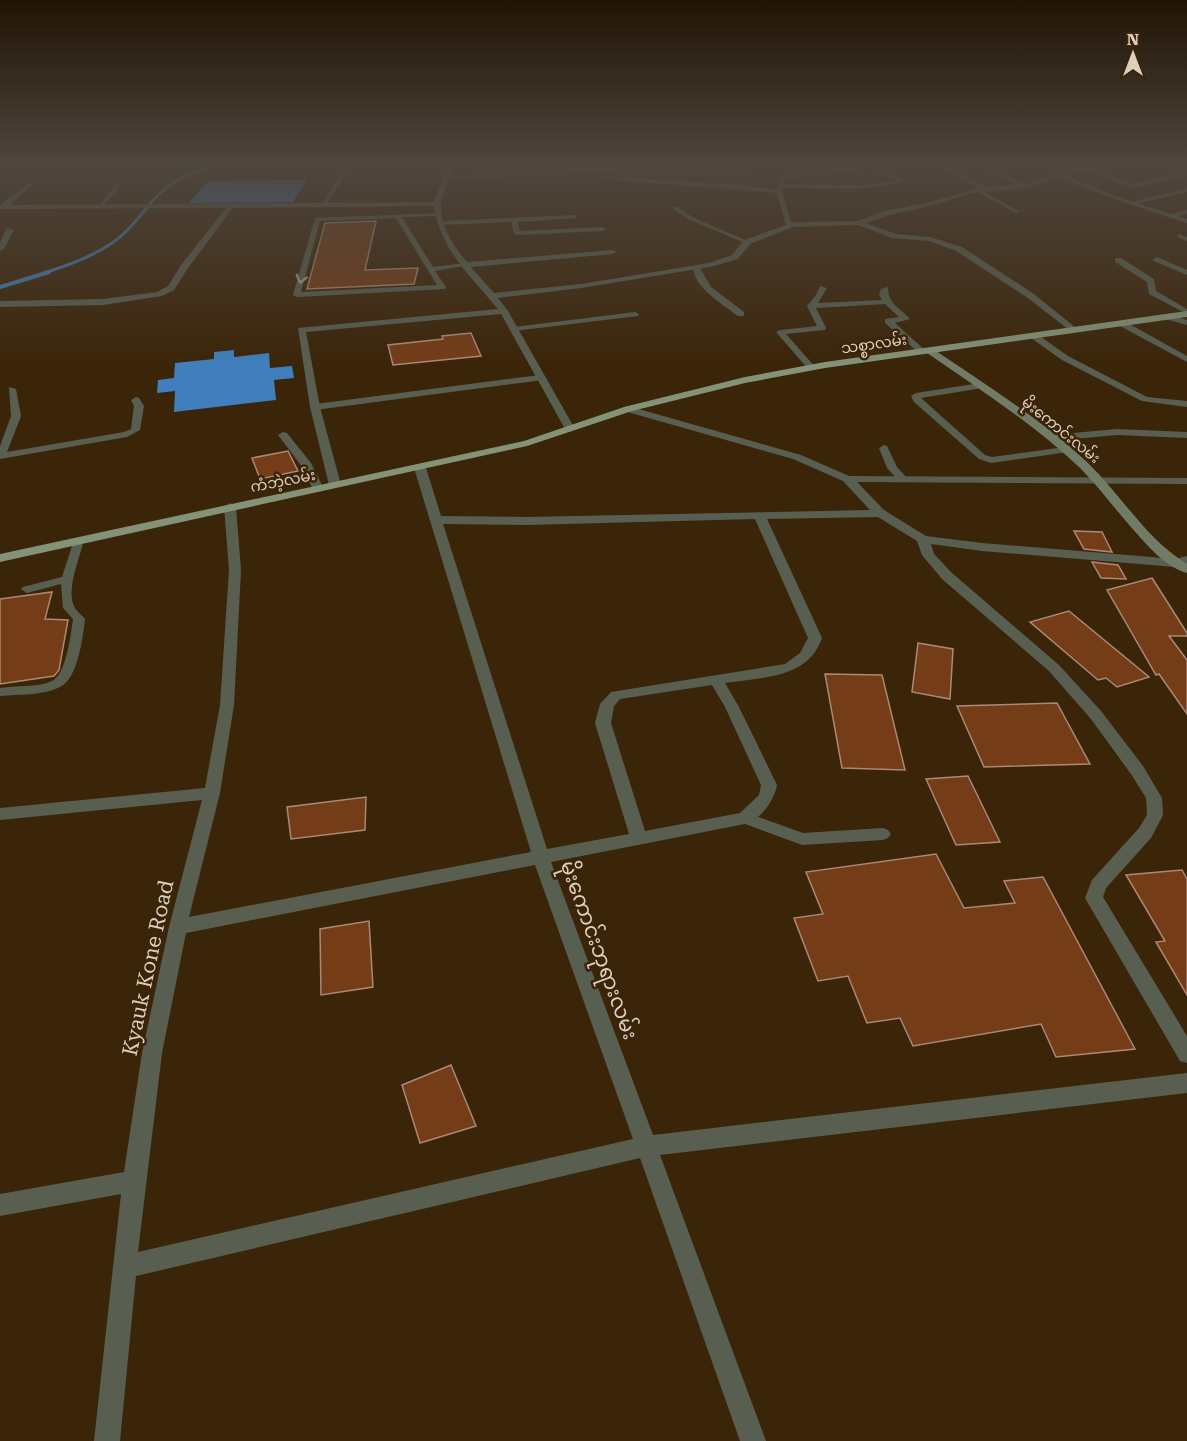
<svg xmlns="http://www.w3.org/2000/svg" width="1187" height="1441" viewBox="0 0 1187 1441" font-family="'Roboto Serif','Noto Sans Myanmar',serif">
<style>
.water{fill:#407ebd}
.lines{fill:none;stroke-linecap:round;stroke-linejoin:round}
.stream-far1{stroke:#407ebd;stroke-width:3}
.stream{stroke:#407ebd;stroke-width:4}
.building{fill:#743c17;stroke:#ac8875;stroke-width:1.5}
.service{fill:#585f51;fill-rule:evenodd}
.minor{fill:#585f51;fill-rule:evenodd}
.secondary{fill:#717c66;fill-rule:evenodd}
.primary{fill:#849377;fill-rule:evenodd}
.oneway{stroke:#a8a394}
.labels{text-anchor:middle;dominant-baseline:central;stroke-width:5;stroke-linejoin:round;paint-order:stroke}
.far-street-label{font-size:15px;fill:#ded0c0;stroke:#3b2509}
.near-street-label{font-size:21px;fill:#ded0c0;stroke:#3b2509}
</style>
<rect width="100%" height="100%" fill="#3b2509"/>
<g class="water">
<polygon points="307,180 293,202 189,203 208,181"/>
<polygon points="234,350 234,357 269,353 270,368 292,366 294,378 274,380 276,400 174,412 175,391 157,393 158,380 174,378 175,363 214,359 214,352"/>
</g>
<g class="lines">
<path class="stream-far1" d="M44,273C69,265 94,256 115,241C133,228 144,209 159,194C177,177 202,169 225,163"/>
<polyline class="stream" points="0,287 49,272"/>
</g>
<g class="building">
<polygon points="376,221 365,270 418,268 414,284 307,289 325,223"/>
<polygon points="471,333 481,356 393,365 388,345 443,339 442,336"/>
<polygon points="288,451 298,471 260,479 252,458"/>
<polygon points="1074,531 1102,532 1112,552 1084,549"/>
<polygon points="1092,562 1118,565 1126,579 1101,578"/>
<polygon points="1152,578 1187,633 1187,636 1169,636 1187,660 1187,714 1159,674 1156,675 1107,590"/>
<polygon points="52,592 45,619 68,620 59,670 54,676 0,684 0,599"/>
<polygon points="1069,611 1149,677 1117,687 1106,678 1098,680 1030,622"/>
<polygon points="918,643 953,649 950,699 912,692"/>
<polygon points="825,674 882,675 905,770 842,768"/>
<polygon points="1057,703 1090,764 984,767 957,706"/>
<polygon points="968,776 1000,842 956,845 926,779"/>
<polygon points="366,797 365,830 291,839 287,807"/>
<polygon points="936,854 964,908 1015,903 1004,881 1043,877 1135,1049 1056,1057 1041,1024 913,1046 900,1018 867,1023 848,976 818,981 794,918 823,914 806,872"/>
<polygon points="1182,870 1187,879 1187,995 1156,942 1165,941 1126,875"/>
<polygon points="369,921 373,987 321,995 320,929"/>
<polygon points="451,1065 476,1126 420,1143 402,1085"/>
</g>
<g class="lines">
<g class="service">
<polygon points="346,163 352,163 325,207 321,207"/>
<polygon points="977,163 984,163 1028,186 1023,187"/>
<polygon points="875,164 905,182 862,189 780,188 777,186 780,184 862,185 896,181 873,167"/>
<polygon points="1087,167 1132,184 1187,172 1187,176 1132,188 1085,170"/>
<polygon points="583,168 744,172 747,174 744,176 583,172 447,180 444,178"/>
<polygon points="602,176 743,185 782,191 779,193 600,179"/>
<polygon points="117,182 122,183 102,208 98,208"/>
<polygon points="978,188 1019,211 1020,212 1015,213 976,191"/>
<polygon points="1187,188 1187,192 1131,205 1128,203"/>
<polygon points="673,207 677,207 694,218 750,242 745,243 690,220 673,209"/>
<polygon points="1187,210 1187,214 1169,218 1166,216"/>
<path d="M440,213L438,216L402,217L433,267L465,263L469,265L435,271L446,287L445,289L297,297L293,295L315,218ZM396,218L437,285L301,292L320,221Z"/>
<polygon points="575,215 577,218 517,222 520,231 603,227 606,229 603,231 517,235 514,233 511,222 440,225 437,223 440,221"/>
<polygon points="1179,234 1187,237 1187,241 1177,237"/>
<polygon points="1157,257 1187,270 1187,275 1154,261 1153,259"/>
<polygon points="1115,258 1121,258 1154,279 1156,291 1187,309 1187,314 1149,294 1147,282 1115,262"/>
<path d="M693,266H699L711,287L744,312V316H738C723,304 693,288 693,266Z"/>
<path d="M820,286L827,288L818,303L882,300L879,295L881,289L888,287C888,304 899,307 910,319L895,323L927,352L920,354L885,323V319L899,317L885,304L816,308L826,328L825,330L786,334L816,368L809,370L776,332L780,330L817,326L807,306L816,295Z"/>
<polygon points="635,312 639,314 638,316 514,331 510,329 514,327"/>
<polygon points="1169,315 1187,320 1187,325 1166,319 1166,315"/>
<polygon points="1118,321 1124,321 1187,356 1187,362 1118,325"/>
<polygon points="1031,334 1037,334 1068,356 1147,397 1187,401 1187,407 1142,401 1062,360 1031,338"/>
<polygon points="540,375 544,378 543,380 315,410 310,407 315,404"/>
<polygon points="980,383 984,386 983,388 921,398 985,455 992,457 1065,447 1068,448 1068,452 991,463 979,459 914,402 911,396 916,393"/>
<polygon points="9,387 16,389 21,416 7,452 124,432 131,429 134,406 131,400 136,397 139,398 144,406 140,430 127,437 0,459 0,446 11,416"/>
<polygon points="884,445 887,446 897,467 907,478 906,480 898,480 887,468 879,448"/>
<path d="M79,537L84,540C80,557 65,591 75,608C77,612 82,615 85,619C83,636 78,679 60,687C42,696 19,694 0,696V688C16,685 37,688 52,681C66,675 71,634 73,619L63,608L61,584L27,593L21,589L23,587L62,577L74,540Z"/>
<polygon points="745,812 803,833 883,828 888,830 891,834 888,838 883,840 802,845 740,822 738,818 740,814"/>
</g>
<g class="minor">
<path d="M449,163H455C451,175 443,190 441,203C438,224 455,248 467,262L613,250L617,252L613,254L471,267L494,293L581,284L709,263L732,255L744,240L786,225L776,191L781,176L875,164L877,167L786,179L782,191L791,222L858,221L884,211L930,202L980,188L930,163H938L989,187L1024,184L1073,168L1122,163L1065,175L1121,198L1187,219V223L1117,200L1058,177L1025,188L972,193L934,205L889,215L866,223L896,234L930,237L962,247L1034,294L1076,328L1077,330L1073,333L1028,298L956,251L929,241L892,238L858,225L793,227L750,244L738,259L710,267L581,288L498,298L508,311L575,429L570,432L565,429L501,314L306,332L320,407L341,485L335,488L329,485L310,407L298,328L498,309C471,277 440,249 434,206L233,208L188,268L174,290L162,296L103,305L0,307V301L103,299L157,292L168,286L181,265L226,208L0,209V205L30,182L35,183L10,205L434,202Z"/>
<polygon points="1179,163 1187,163 1187,166 1180,164"/>
<polygon points="7,228 14,230 4,249 0,251 0,242"/>
<path d="M628,406L801,455L849,476L1187,478V484L857,482L884,510L926,536L982,543L1175,559L1187,556V564L1175,567L982,551L931,544L934,554L952,573L1059,665L1101,711L1143,766L1162,798L1163,815L1151,838L1106,888L1103,897L1187,1036V1063L1180,1061L1085,898L1092,880L1139,828L1147,815L1146,798L1131,774L1091,719L1049,671L942,579L922,555L917,541L878,517L767,519L822,638C808,679 762,677 725,683L739,707L777,785C774,801 761,819 745,824L551,862L653,1135L1187,1073V1093L660,1155L766,1441H740L640,1158L136,1276L120,1441H94L121,1194L0,1216V1194L124,1172L142,1053L169,927L202,800L0,820V808L205,788L220,705L229,570L224,507L230,503L236,507L241,570L234,705L220,793L189,917L531,852L414,468L416,466L420,465L426,468L441,516L526,517L870,510L843,481L793,459L624,411V407ZM755,519L808,638L800,653L785,664L611,692L600,704L595,723L629,834L547,849L443,524L526,525ZM712,685L725,707L761,785L759,795L740,813L645,831L611,723L614,706L620,699ZM535,865L633,1139L138,1252L162,1053L186,933Z"/>
<polygon points="1117,429 1187,432 1187,438 1117,435 1051,441 1046,438 1051,435"/>
<polygon points="283,432 287,433 311,463 324,489 322,491 318,492 314,491 300,464 278,435"/>
</g>
<path class="secondary" d="M927,349H933C986,385 1041,419 1088,463C1122,496 1146,539 1187,564V573C1165,567 1146,544 1131,527C1114,508 1099,487 1080,468C1034,424 979,389 927,353Z"/>
<polygon class="primary" points="1187,311 1187,317 825,368 745,383 632,411 527,446 0,562 0,554 524,441 624,407 745,377 825,362"/>
</g>
<defs><path id="oneway-chevron" d="M-2-3.5L2.5 0L-2 3.5" fill="none" stroke-width="1.6" stroke-linecap="round" stroke-linejoin="round" transform="scale(1.5)"/></defs>
<use class="oneway" href="#oneway-chevron" transform="translate(301 279) rotate(105)"/>
<linearGradient id="sky" x2="0" y2="1"><stop stop-color="#201405"/><stop offset="0.45" stop-color="#4f463e"/><stop offset="1" stop-color="#4f463e" stop-opacity="0"/></linearGradient>
<rect width="1187" height="365" fill="url(#sky)"/>
<g class="labels">
<g class="far-street-label">
<text transform="translate(874 344) rotate(-8)">သစ္စာလမ်း</text>
<text transform="translate(1061 430) rotate(39)">မိုးကောင်းလမ်း</text>
<text transform="translate(283 481) rotate(-11)">ကံဘဲ့လမ်း</text>
</g>
<g class="near-street-label">
<text transform="translate(599 950) rotate(70)">မိုးကောင်းဘုရားလမ်း</text>
<text transform="translate(148 968) rotate(-78)">Kyauk Kone Road</text>
</g>
</g>
<g transform="translate(1133 54)" stroke="#3b2509" stroke-width="4.5" paint-order="stroke">
<path d="M0-4.5L10 22L0 15L-10 22Z" fill="#ded0c0"/>
<text y="-9" font-size="16" font-weight="bold" text-anchor="middle" fill="#ded0c0">N</text>
</g>
</svg>
